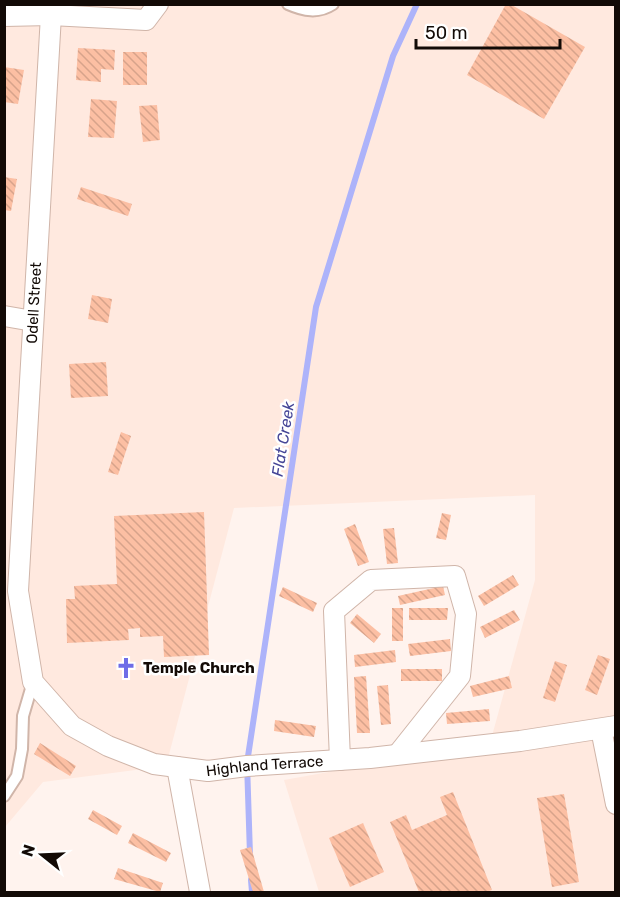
<svg xmlns="http://www.w3.org/2000/svg" width="620" height="897" viewBox="0 0 620 897" font-family="Rubik,sans-serif">
<style>
.built{fill:#ffe9df}
.lines{fill:none;stroke-linecap:round;stroke-linejoin:round}
.stream{stroke:#adb3fa;stroke-width:6}
.building{fill:url(#building-back-hatch)}
.lane-casing{stroke:#d0b5a9;stroke-width:14}
.street-casing{stroke:#d0b5a9;stroke-width:22}
.lane{stroke:#fff;stroke-width:10}
.street{stroke:#fff;stroke-width:20}
.labels{text-anchor:middle;dominant-baseline:central;stroke-width:5;stroke-linejoin:round;paint-order:stroke}
.street-label{font-size:15px;fill:#120a06;stroke:#fff}
.poi-label{font-size:15px;font-weight:bold;fill:#120a06;stroke:#fff;text-anchor:start}
.water-label{font-size:16px;font-style:italic;fill:#464697;stroke:#fff}
</style>
<defs>
<pattern id="building-back-hatch" width="6" height="6" patternUnits="userSpaceOnUse" patternTransform="scale(1.5)"><rect width="6" height="6" fill="#fcbfa3"/><path d="M-1 5l2 2M0 0l6 6M5-1l2 2" fill="none" stroke="#d7a38b"/></pattern>
</defs>
<rect width="100%" height="100%" fill="#fff3ee"/>
<polygon class="built" points="5,5 615,5 615,892 319,892 284,780 490,743 535,580 535,495 234,508 166,766 43,782 5,827"/>
<g class="lines">
<g class="stream">
<polyline points="250,855 247,763 316,307 393,56 417,4"/>
<polyline points="251,880 252,892"/>
</g>
</g>
<g class="building">
<polygon points="506,4 510,4 585,47 544,119 467,75"/>
<polygon points="78,48 115,50 114,70 101,69 101,82 76,80"/>
<rect x="123" y="52" width="24" height="33"/>
<polygon points="4,67 24,70 18,104 4,102"/>
<polygon points="91,99 117,101 114,138 88,137"/>
<polygon points="157,105 160,140 143,142 139,106"/>
<polygon points="4,177 17,179 11,211 4,210"/>
<polygon points="81,187 132,204 128,216 77,199"/>
<polygon points="92,295 112,299 108,323 88,319"/>
<polygon points="106,362 108,396 71,398 69,364"/>
<polygon points="121,432 131,436 118,475 108,472"/>
<polygon points="204,512 209,655 164,657 163,636 140,637 140,628 128,629 129,640 67,643 66,599 75,599 74,586 117,584 114,516"/>
<polygon points="442,513 451,515 446,540 436,538"/>
<polygon points="355,524 369,562 358,566 344,529"/>
<polygon points="394,528 398,563 387,564 383,529"/>
<polygon points="513,575 519,585 484,606 478,596"/>
<polygon points="443,586 445,595 400,605 398,596"/>
<polygon points="283,587 317,603 313,612 279,596"/>
<rect x="392" y="608" width="11" height="33"/>
<polygon points="409,608 448,608 447,620 409,620"/>
<polygon points="514,610 520,620 485,638 480,627"/>
<polygon points="357,614 381,634 374,643 350,623"/>
<polygon points="450,639 451,651 410,656 408,644"/>
<polygon points="395,650 396,662 355,667 354,655"/>
<polygon points="598,655 610,659 597,695 585,690"/>
<polygon points="555,661 567,665 555,702 543,698"/>
<rect x="401" y="669" width="41" height="12"/>
<polygon points="366,676 370,733 357,733 354,677"/>
<polygon points="509,676 512,688 473,697 470,686"/>
<polygon points="388,685 391,724 381,725 377,686"/>
<polygon points="489,709 490,721 447,724 446,713"/>
<polygon points="275,720 316,726 314,737 274,731"/>
<polygon points="40,743 76,766 70,776 34,754"/>
<polygon points="453,792 492,890 486,892 419,892 390,822 406,815 412,830 447,815 440,797"/>
<polygon points="564,794 579,882 552,887 537,798"/>
<polygon points="93,810 122,826 117,835 88,819"/>
<polygon points="363,823 384,872 350,887 329,838"/>
<polygon points="133,833 171,853 166,862 128,843"/>
<polygon points="251,847 264,892 253,892 240,850"/>
<polygon points="118,868 163,883 160,892 114,879"/>
</g>
<g class="lines">
<defs>
<g id="lane">
<path d="M288,4C304,11 318,14 333,4"/>
<polyline points="4,796 17,776 22,749 23,716 33,682"/>
</g>
<g id="street">
<path id="s1" d="M51,15L18,591L33,682L72,726L108,746L154,764L208,771L247,766L370,758L520,741L616,726"/>
<polyline points="4,16 51,15 146,20 158,4"/>
<polyline points="4,316 33,321"/>
<polyline points="601,729 616,804"/>
<polyline points="340,760 334,611 371,580 455,576 466,614 460,676 398,754"/>
<polyline points="177,767 200,892"/>
</g>
</defs>
<use href="#lane" class="lane-casing"/>
<use href="#street" class="street-casing"/>
<use href="#lane" class="lane"/>
<use href="#street" class="street"/>
</g>
<defs>
<symbol id="church-bare" viewBox="-9 -9 18 18"><path d="M-1.2-6h2.4v3.5h3.3v2.4h-3.3V6h-2.4V-.1h-3.3v-2.4h3.3Z" fill="#6e6de7" stroke="#fff" stroke-width="2.5" paint-order="stroke"/></symbol>
</defs>
<g fill-rule="evenodd">
<use href="#church-bare" x="111" y="653" width="30" height="30"/>
</g>
<g class="labels">
<g class="street-label">
<text transform="translate(34 303) rotate(-87)">Odell Street</text>
<text stroke="none"><textPath href="#s1" startOffset="930">Highland Terrace</textPath></text>
</g>
<g class="poi-label">
<text x="143" y="668">Temple Church</text>
</g>
<g class="water-label">
<text transform="translate(283 439) rotate(-81)">Flat Creek</text>
</g>
</g>
<rect width="620" height="897" fill="none" stroke="#120a06" stroke-width="12"/>
<g transform="translate(42 855) rotate(288)" stroke="#ffffff" stroke-width="4.5" paint-order="stroke">
<path d="M0-4.5L10 22L0 15L-10 22Z" fill="#120a06"/>
<text y="-9" font-size="16" font-weight="bold" text-anchor="middle" fill="#120a06">N</text>
</g>
<path d="M416 39v9h144v-9" fill="none" stroke="#120a06" stroke-width="3"/>
<text x="425" y="39" font-size="18" fill="#120a06" stroke="#ffffff" stroke-width="4.5" paint-order="stroke">50 m</text>
</svg>
